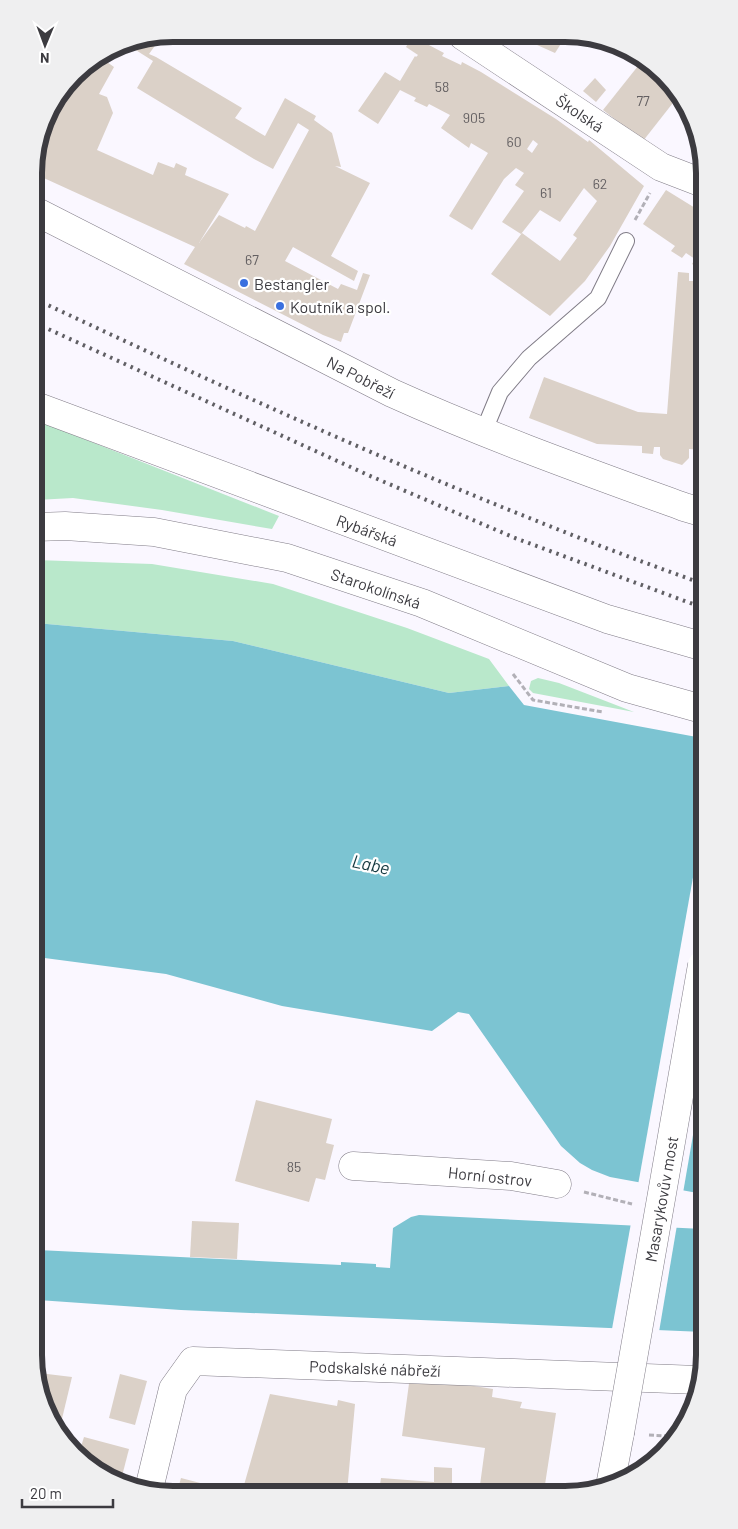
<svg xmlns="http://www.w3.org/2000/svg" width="738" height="1529" viewBox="0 0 738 1529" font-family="Barlow,sans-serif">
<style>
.green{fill:#b9e8cb}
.water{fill:#7cc4d2}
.pier{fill:#faf7ff}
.building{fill:#dbd1c8;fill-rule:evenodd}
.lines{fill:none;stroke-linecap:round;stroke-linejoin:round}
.service-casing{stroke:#807c87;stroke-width:18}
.minor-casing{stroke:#807c87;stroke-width:29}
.tertiary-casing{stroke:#807c87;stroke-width:29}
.path{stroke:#b2b0b7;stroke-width:3;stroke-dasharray:5 2.5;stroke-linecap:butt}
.service{stroke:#fff;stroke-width:16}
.minor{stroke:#fff;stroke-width:28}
.tertiary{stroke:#fff;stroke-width:28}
.rail{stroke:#605f64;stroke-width:4;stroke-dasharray:2.5 5;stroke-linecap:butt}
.tertiary-bridge-casing{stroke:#807c87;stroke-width:29;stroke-linecap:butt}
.tertiary-bridge{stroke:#fff;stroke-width:28}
.poi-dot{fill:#3a70df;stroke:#fff;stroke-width:2}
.labels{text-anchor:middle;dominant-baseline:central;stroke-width:4.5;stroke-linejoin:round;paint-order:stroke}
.number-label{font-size:14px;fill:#646062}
.street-label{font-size:16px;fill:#3c3b40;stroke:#fff}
.poi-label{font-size:16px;fill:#3c3b40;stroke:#fff;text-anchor:start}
.water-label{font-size:18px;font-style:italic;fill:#163940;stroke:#fff}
.rim{fill:none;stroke:#3c3b40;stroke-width:6}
</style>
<rect width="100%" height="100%" fill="#faf7ff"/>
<g class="green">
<polygon points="36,420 279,516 272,529 162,510 73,498 36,500"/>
<polygon points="36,560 152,564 273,584 407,628 489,659 509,686 449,693 233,641 36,623"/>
<polygon points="538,678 559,683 634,712 533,693 529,689 531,681"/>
</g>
<g class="water">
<polygon points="36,623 233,641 449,693 509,686 524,705 702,738 703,1194 610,1177 592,1170 580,1163 561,1146 469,1014 458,1012 432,1031 282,1006 166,974 37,957"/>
<polygon points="419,1215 703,1229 704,1332 181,1310 38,1300 38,1250 341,1265 341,1262 376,1264 376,1267 390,1268 393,1228 411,1217"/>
</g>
<g class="pier">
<polygon points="702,827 703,1077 683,1193 638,1185"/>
<polygon points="631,1223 677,1225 659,1332 612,1329"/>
</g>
<g class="building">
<path d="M413,35H433L427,44L444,53L442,56L461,65L462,62L481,72L556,119L588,142L589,140L644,186L610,246L585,281L550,316L491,274L522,233L560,261L577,238L573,235L597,201L584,188L560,222L540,210L521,234L502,222L524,191L515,185L524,173L516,168L504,179L472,230L449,216L488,153L471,143L469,148L441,128L450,115L429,104L427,107L414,101L416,98L400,90L378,124L358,111L385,72L400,81L415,56L416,57L418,55L406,47ZM533,140L538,144L532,153L527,149Z"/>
<polygon points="162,36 149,54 156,57 242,108 235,118 265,136 285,98 316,116 314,120 332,133 341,167 335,166 370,183 331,256 358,271 354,281 293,247 285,261 338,289 341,284 357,290 363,273 370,275 348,333 344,333 341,342 323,335 184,264 195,247 35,174 35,155 48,111 81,69 100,57 114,67 99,94 107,97 113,113 97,150 153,175 158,162 174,168 176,163 187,168 185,175 229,194 199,243 219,215 245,228 246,226 255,231 309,130 298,123 273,169 254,159 137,88 153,61 131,47 134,44 131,42"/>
<polygon points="517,36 566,36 555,53"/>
<polygon points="642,61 657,69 676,99 643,141 603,110"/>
<polygon points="595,78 606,90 596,102 583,91"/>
<polygon points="666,190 700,211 700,269 692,264 695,259 686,253 682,258 671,251 675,246 643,224"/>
<polygon points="678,272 689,273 689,281 698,281 698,278 700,278 701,450 689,449 689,458 682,465 663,459 660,455 660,447 654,447 653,454 642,453 642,446 597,444 529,418 544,377 638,412 667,414"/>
<polygon points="256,1100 332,1119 326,1143 334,1145 325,1180 316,1178 309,1202 235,1181"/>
<polygon points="192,1221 239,1223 237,1259 190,1257"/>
<polygon points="39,1373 72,1377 60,1427 39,1392"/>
<polygon points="120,1374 147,1381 135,1425 109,1418"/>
<polygon points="410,1376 493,1389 492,1397 522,1402 520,1408 556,1413 544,1491 519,1491 493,1487 507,1491 379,1491 381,1478 434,1482 434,1467 452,1468 452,1483 480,1485 485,1448 402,1436"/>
<polygon points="270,1394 337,1406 338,1400 355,1404 347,1492 242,1492"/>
<polygon points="84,1437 129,1449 121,1480 81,1460 78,1456"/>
<polygon points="181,1478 227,1490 227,1492 177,1492"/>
</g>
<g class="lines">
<defs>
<polyline id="service" points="483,433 500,392 529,358 598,298 626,241"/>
<g id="minor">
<polyline points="463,36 661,167 700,182"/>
<path d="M35,211L392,393C487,436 585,471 684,507L701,512"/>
<polyline points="36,406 607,619 701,646"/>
<polyline points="36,527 65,526 154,532 287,558 422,603 627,688 702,709"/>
<polyline points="353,1166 511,1176 557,1184"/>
<polyline points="148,1493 173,1389 193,1361 698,1380"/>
</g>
<polyline id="tertiary" points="610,1486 620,1433"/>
</defs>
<use href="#service" class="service-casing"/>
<use href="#minor" class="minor-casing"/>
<use href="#tertiary" class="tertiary-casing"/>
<g class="path">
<polyline points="635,220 650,193"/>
<polyline points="513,674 533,700 603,712"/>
<polyline points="584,1192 632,1204"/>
<polyline points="649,1435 668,1436 666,1449"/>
</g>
<use href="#service" class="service"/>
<use href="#minor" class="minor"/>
<use href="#tertiary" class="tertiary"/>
<g class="rail">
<path d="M35,299C254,402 473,502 701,583"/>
<polyline points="35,323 368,475 515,538 701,607"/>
</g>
<defs>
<polyline id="tertiary-bridge" points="620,1433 702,965"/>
</defs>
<use href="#tertiary-bridge" class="tertiary-bridge-casing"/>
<use href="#tertiary-bridge" class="tertiary-bridge"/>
</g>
<g class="poi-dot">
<circle cx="244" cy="283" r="5"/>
<circle cx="280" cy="306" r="5"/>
</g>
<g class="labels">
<g class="number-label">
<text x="442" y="86">58</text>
<text x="643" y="100">77</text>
<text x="474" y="117">905</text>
<text x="514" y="141">60</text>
<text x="600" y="183">62</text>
<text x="546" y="192">61</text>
<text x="252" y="259">67</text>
<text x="294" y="1166">85</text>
</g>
<g class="street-label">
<text transform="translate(580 113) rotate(34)">Školská</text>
<text transform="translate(361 377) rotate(27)">Na Pobřeží</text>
<text transform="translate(367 530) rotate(20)">Rybářská</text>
<text transform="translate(376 588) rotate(19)">Starokolínská</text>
<text transform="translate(490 1176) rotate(6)">Horní ostrov</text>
<text transform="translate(661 1199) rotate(-80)">Masarykovův most</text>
<text transform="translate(375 1368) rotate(2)">Podskalské nábřeží</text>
</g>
<g class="poi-label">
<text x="254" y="283">Bestangler</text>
<text x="290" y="306">Koutník a spol.</text>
</g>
<g class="water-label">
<text transform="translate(371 864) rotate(12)">Labe</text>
</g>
</g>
<path d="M0 0H738V1529H0ZM173 42H565A131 131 0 0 1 696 173V1355A131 131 0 0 1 565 1486H173A131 131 0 0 1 42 1355V173A131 131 0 0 1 173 42Z" fill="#efeff0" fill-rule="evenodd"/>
<path class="rim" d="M173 42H565A131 131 0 0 1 696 173V1355A131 131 0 0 1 565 1486H173A131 131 0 0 1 42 1355V173A131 131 0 0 1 173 42Z"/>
<g transform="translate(45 45) rotate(181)" stroke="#ffffff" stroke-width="4" paint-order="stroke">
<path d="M0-4L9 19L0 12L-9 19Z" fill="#3c3b40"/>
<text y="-8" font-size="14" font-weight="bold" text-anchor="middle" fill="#3c3b40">N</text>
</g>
<path d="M22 1499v8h91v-8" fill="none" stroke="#3c3b40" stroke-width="2.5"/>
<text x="30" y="1499" font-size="15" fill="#3c3b40" stroke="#ffffff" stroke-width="4" paint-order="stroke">20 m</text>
</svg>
